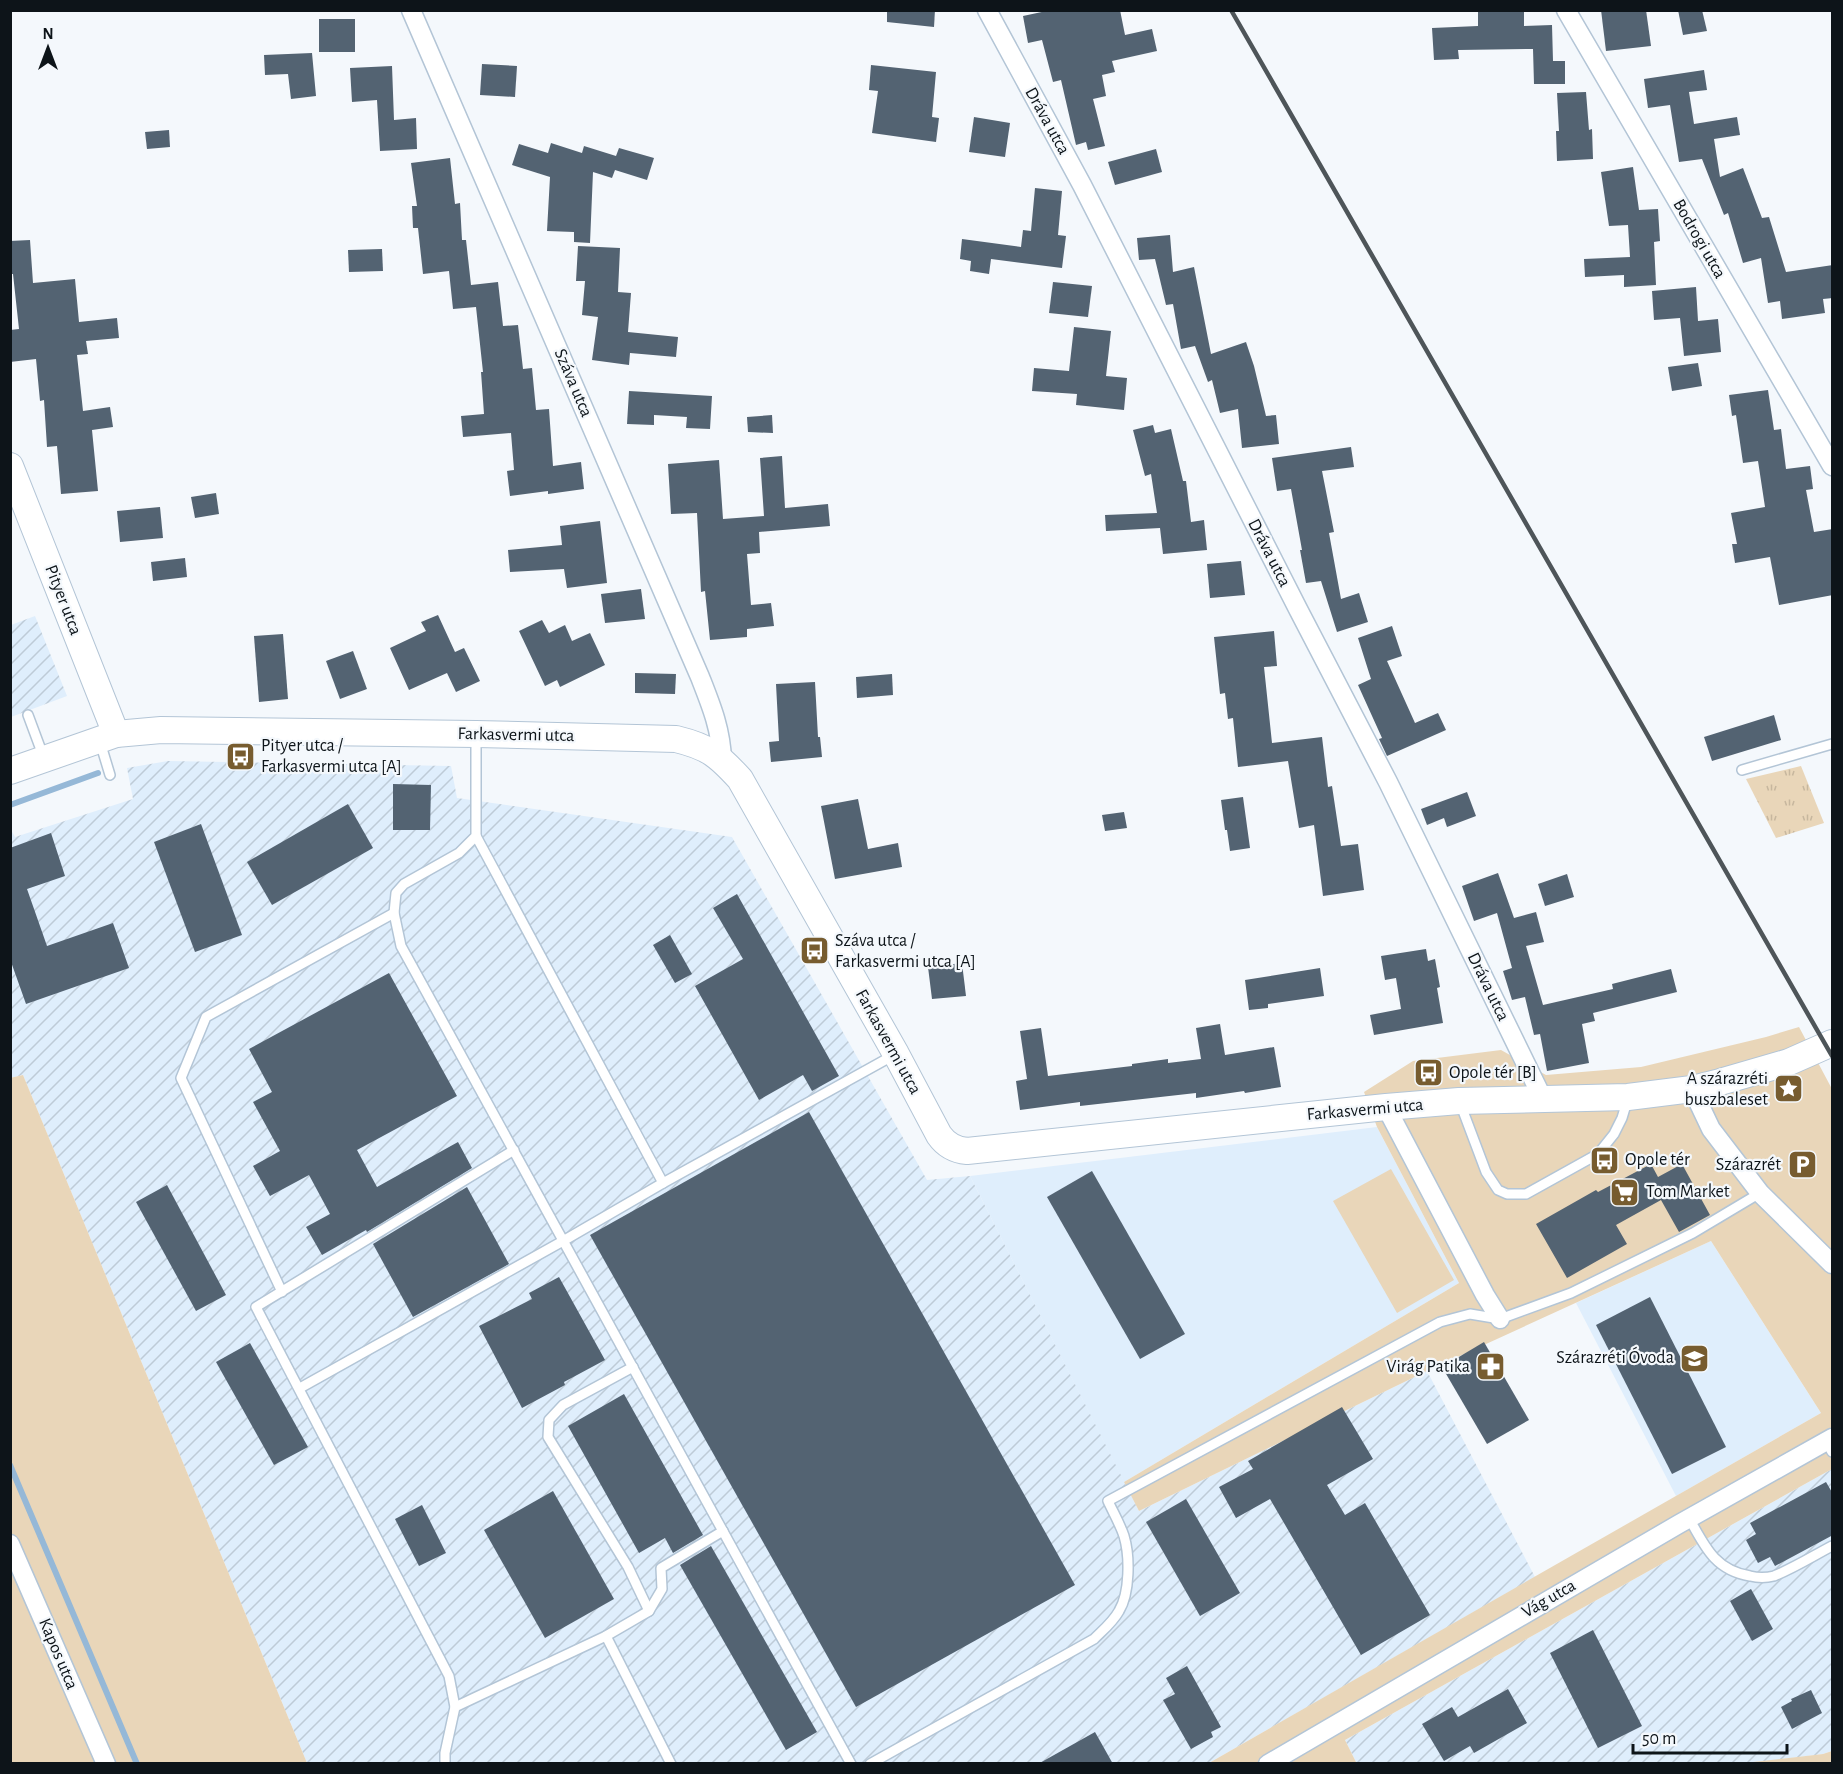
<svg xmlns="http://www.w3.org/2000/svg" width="1843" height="1774" viewBox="0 0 1843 1774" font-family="'Alegreya Sans',sans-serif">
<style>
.built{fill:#dfeefc}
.industrial{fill:url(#industrial-furrows)}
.green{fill:#e9d6b9}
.park{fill:url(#park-tufts)}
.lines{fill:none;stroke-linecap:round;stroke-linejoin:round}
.stream{stroke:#95b8d7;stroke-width:6}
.building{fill:#536372}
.lane-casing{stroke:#b3c5d6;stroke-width:12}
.street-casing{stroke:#b3c5d6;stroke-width:21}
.secondary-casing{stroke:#b3c5d6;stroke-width:28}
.lane{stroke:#fff;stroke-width:9}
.street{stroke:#fff;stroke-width:18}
.secondary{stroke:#fff;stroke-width:26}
.rail{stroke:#4e5559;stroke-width:4.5}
.labels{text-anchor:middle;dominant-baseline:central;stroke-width:4.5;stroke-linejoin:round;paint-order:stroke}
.street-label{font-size:18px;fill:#0d1419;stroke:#f4f8fc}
.poi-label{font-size:18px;fill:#0d1419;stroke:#f4f8fc;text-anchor:start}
</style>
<defs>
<pattern id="industrial-furrows" width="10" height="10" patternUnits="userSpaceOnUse" patternTransform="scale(1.5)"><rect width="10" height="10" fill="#dfeefc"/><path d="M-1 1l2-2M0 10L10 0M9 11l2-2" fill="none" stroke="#becbd7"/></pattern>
<pattern id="park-tufts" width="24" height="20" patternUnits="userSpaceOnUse" patternTransform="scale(1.5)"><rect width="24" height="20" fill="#e9d6b9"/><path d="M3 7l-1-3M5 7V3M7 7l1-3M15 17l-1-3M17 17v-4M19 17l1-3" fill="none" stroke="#c7b79e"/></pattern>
</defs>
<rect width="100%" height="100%" fill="#f4f8fc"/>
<g class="built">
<polygon points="1377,1127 1459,1283 1124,1482 970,1176"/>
<polygon points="1711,1241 1821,1413 1676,1496 1576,1303"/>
</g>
<g class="industrial">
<polygon points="35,616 67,696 11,717 11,625"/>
<polygon points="168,761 451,766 457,798 732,837 927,1180 970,1176 1139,1511 1427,1371 1535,1577 1209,1763 307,1763 23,1075 11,1078 10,828 15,837 133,799 127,768"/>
<polygon points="1832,1469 1832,1751 1823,1754 1744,1764 1357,1764 1345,1740"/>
</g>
<g class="green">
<polygon points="1799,1027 1832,1089 1832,1469 1345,1740 1357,1764 1209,1763 1821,1413 1711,1241 1427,1371 1139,1511 1124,1482 1459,1283 1377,1127 1364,1092 1413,1061 1501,1050 1546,1075 1641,1067 1766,1037"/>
<polygon points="23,1075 307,1763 11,1764 10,1078"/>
<polygon points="1391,1169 1454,1280 1397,1313 1333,1201"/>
<polygon points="1832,1751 1832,1763 1744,1763 1823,1754"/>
</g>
<polygon class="park" points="1801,766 1824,823 1776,838 1746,779"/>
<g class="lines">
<g class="stream">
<polyline points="10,805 98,773"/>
<polyline points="10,1465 137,1764"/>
</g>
</g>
<g class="building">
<polygon points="887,10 935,10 934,27 887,22"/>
<polygon points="1051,10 1120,10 1125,35 1152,29 1157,51 1112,61 1115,72 1102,75 1106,96 1093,99 1105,146 1088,150 1086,142 1076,145 1061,80 1053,82 1042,40 1028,43 1023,16"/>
<polygon points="1478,10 1524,10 1524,26 1552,25 1553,61 1565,61 1565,84 1534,84 1533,49 1458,50 1459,59 1434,60 1432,28 1478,26"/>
<polygon points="1601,10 1646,10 1651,46 1606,51"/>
<polygon points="1678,10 1702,10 1707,31 1683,35"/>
<rect x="319" y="19" width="36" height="33"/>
<polygon points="312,53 316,96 291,99 288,74 265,75 264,55"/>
<polygon points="482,64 517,66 515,97 480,95"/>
<polygon points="871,65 936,72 932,117 939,118 936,142 872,133 878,91 869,90"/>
<polygon points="392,66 394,120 416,118 417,149 380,151 377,100 352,102 350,68"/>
<polygon points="1704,70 1707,90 1689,92 1694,124 1737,117 1740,135 1714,139 1720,177 1743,168 1762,218 1769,217 1786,272 1833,265 1833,298 1823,299 1825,313 1782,319 1780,301 1768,303 1761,258 1743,263 1728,213 1724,215 1702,159 1679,162 1670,105 1648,108 1644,79"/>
<polygon points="1586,92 1589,130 1592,129 1593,159 1557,161 1556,131 1559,131 1557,93"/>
<polygon points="974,117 1010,123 1005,157 969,152"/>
<polygon points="169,130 170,147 147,149 145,132"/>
<polygon points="551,143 582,153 584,146 616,156 619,148 654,158 647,180 615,170 612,178 593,172 590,243 574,242 574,232 547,231 550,177 512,165 519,144 548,153"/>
<polygon points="1156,149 1162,172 1115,185 1108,162"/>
<polygon points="450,158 455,204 460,203 462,240 466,240 471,285 498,282 503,326 518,325 523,369 532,368 536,410 549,409 553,466 581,462 584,489 548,494 548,491 510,496 507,471 514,470 511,433 463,437 461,416 484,414 481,372 483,372 476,307 453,309 449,271 423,274 418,228 413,228 412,206 417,206 411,163"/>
<polygon points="1633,167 1639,210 1658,209 1660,241 1654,242 1656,285 1624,287 1624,275 1585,277 1584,259 1630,257 1628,225 1609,226 1601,172"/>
<polygon points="1035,188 1062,191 1058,235 1066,236 1062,268 991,259 989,274 970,271 971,261 960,259 962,239 1021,247 1023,230 1031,231"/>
<polygon points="1170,235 1173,272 1194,267 1211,354 1246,342 1254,366 1266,416 1276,415 1279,444 1242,448 1238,409 1220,413 1212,380 1208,382 1195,346 1181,349 1173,304 1166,305 1155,259 1139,260 1137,238"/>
<polygon points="30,240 33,283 75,279 79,322 117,318 119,338 86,341 88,354 77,355 83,411 110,407 113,427 92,430 98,491 61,494 57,446 47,447 44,400 40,401 36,359 10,362 10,330 19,329 13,274 10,274 10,241"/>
<polygon points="578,246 620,248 618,292 631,293 628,332 678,337 676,357 630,353 629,365 592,360 598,317 582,315 585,281 576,281"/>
<polygon points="382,249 383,271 349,272 348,250"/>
<polygon points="1053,282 1092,286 1088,317 1049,313"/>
<polygon points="1696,287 1698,321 1718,319 1721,352 1684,356 1680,318 1654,320 1652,291"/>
<polygon points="1074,327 1111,331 1106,376 1127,378 1124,410 1076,405 1077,394 1032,391 1034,368 1069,371"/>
<polygon points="1698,363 1702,386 1672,391 1668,367"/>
<polygon points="1768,390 1774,430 1781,429 1786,469 1810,466 1813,489 1806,490 1814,532 1833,529 1833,595 1779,605 1770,557 1735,563 1732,544 1737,544 1731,513 1765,507 1758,461 1743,463 1736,415 1732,416 1729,395"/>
<polygon points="629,391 712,396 710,429 686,428 687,417 654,415 654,425 627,424"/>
<polygon points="772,415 773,433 748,432 747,417"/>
<polygon points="1153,425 1155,433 1171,429 1183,481 1186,481 1191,522 1204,520 1207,550 1163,554 1160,528 1106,531 1105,515 1157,513 1151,474 1145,476 1133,430"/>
<polygon points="1351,447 1354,467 1322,471 1334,532 1329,533 1341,599 1359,593 1368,622 1337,632 1321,581 1306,583 1300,550 1302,550 1291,489 1277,491 1272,458"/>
<polygon points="782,456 785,508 828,504 830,526 759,532 760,553 747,554 751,605 771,603 774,626 747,629 747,637 710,640 705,591 701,592 697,513 671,514 668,464 719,460 723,519 764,516 760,458"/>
<polygon points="216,493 219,514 195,518 191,497"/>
<polygon points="160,507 163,538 120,542 117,511"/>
<polygon points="600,521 607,583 567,588 564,569 510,572 508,550 562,545 560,526"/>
<polygon points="185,558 187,577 153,581 151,562"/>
<polygon points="1241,561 1245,595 1210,598 1207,564"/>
<polygon points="641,589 645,619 605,623 601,594"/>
<polygon points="438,615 455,652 464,648 480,681 456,692 447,673 409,690 390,648 426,631 421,622"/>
<polygon points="542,620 549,633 565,625 572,641 590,633 605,665 560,687 557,680 545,686 519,631"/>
<polygon points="1392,626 1402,656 1387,661 1415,723 1438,713 1446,730 1387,756 1379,739 1382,738 1358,685 1371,679 1358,638"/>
<polygon points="1274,631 1277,666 1264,667 1272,743 1322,737 1328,787 1332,786 1341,846 1358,844 1364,890 1323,896 1314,825 1299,828 1288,761 1238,767 1233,718 1228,719 1225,693 1220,694 1214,637"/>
<polygon points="283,634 288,699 259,702 254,636"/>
<polygon points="353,651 367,689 340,699 326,661"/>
<polygon points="635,673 676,674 675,694 635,693"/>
<polygon points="892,674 893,695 857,698 856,677"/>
<polygon points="815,682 818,737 820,737 822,757 771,762 769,742 779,741 776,684"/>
<polygon points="1774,715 1781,740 1712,761 1704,737"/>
<polygon points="393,784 431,785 430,830 393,830"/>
<polygon points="1467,792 1476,816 1447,827 1444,818 1427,825 1421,809"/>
<polygon points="1243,797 1250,848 1230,851 1227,830 1225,830 1221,800"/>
<polygon points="858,799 868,849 898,843 902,867 835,879 821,806"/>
<polygon points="348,804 373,848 272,905 247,862"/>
<polygon points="1124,812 1127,828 1105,831 1102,815"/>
<polygon points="201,824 242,935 195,952 154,842"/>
<polygon points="51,833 65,876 27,889 47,946 113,923 129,968 26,1004 10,959 10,848"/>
<polygon points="1498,873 1514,918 1536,912 1544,942 1526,946 1543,1005 1613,989 1612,984 1671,969 1677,992 1593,1013 1595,1021 1582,1024 1589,1063 1547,1071 1540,1034 1534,1035 1525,997 1512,1000 1503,971 1512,968 1497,913 1474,921 1462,886"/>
<polygon points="1567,874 1574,897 1545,906 1538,884"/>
<polygon points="737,894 839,1076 812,1091 803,1075 759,1100 695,986 743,959 713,908"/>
<polygon points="670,935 692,974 675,983 653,945"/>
<polygon points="1426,949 1428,961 1435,959 1440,987 1437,988 1443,1023 1374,1035 1370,1015 1401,1009 1396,978 1385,980 1381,956"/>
<polygon points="962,963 966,996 932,999 928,967"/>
<polygon points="1320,968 1324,996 1268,1004 1268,1008 1249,1010 1245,980"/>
<polygon points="389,973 457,1096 357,1150 377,1187 458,1142 472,1168 367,1232 366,1230 322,1255 306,1227 330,1214 309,1175 270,1196 253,1166 280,1151 253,1102 272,1092 249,1049"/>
<polygon points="1220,1024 1225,1055 1274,1047 1281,1087 1245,1093 1244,1091 1196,1098 1196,1093 1080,1106 1080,1102 1020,1110 1016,1081 1027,1079 1020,1031 1041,1028 1048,1076 1132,1066 1132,1064 1168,1059 1168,1063 1201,1059 1196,1028"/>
<polygon points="809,1112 1075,1585 856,1707 590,1235"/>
<polygon points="1651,1164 1658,1177 1682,1164 1710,1215 1679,1232 1661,1200 1616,1225 1627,1244 1567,1278 1536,1224 1596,1190 1598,1192"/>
<polygon points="1092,1171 1185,1334 1140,1359 1047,1197"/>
<polygon points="167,1185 226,1295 196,1311 136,1202"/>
<polygon points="467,1187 509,1264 413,1317 373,1244"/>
<polygon points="559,1277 605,1360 564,1382 565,1385 522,1408 479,1326 532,1299 529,1293"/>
<polygon points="1650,1297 1726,1447 1672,1474 1596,1325"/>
<polygon points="1484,1342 1529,1420 1487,1444 1442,1367"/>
<polygon points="250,1343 308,1447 274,1465 216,1362"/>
<polygon points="624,1394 703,1535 673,1553 665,1538 639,1553 568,1426"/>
<polygon points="1342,1407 1373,1459 1327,1485 1345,1515 1365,1503 1430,1615 1361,1655 1270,1499 1236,1518 1219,1487 1253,1469 1248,1461"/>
<polygon points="1826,1482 1833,1494 1833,1535 1775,1566 1770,1557 1758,1563 1746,1540 1756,1534 1750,1523"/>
<polygon points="553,1491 614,1599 545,1638 484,1530"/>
<polygon points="1186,1499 1240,1593 1200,1616 1146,1522"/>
<polygon points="422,1505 446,1553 419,1566 395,1519"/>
<polygon points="711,1546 817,1732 786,1750 680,1565"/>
<polygon points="1751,1589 1773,1629 1752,1641 1730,1601"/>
<polygon points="1593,1630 1642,1726 1598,1748 1550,1653"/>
<polygon points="1187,1666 1221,1727 1211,1732 1213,1737 1191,1749 1163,1700 1175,1694 1166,1678"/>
<polygon points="1508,1689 1527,1723 1474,1753 1470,1746 1444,1761 1422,1724 1452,1707 1458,1717"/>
<polygon points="1811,1690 1822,1713 1792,1729 1781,1707 1792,1701 1791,1699"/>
<polygon points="1095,1732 1113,1764 1038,1764"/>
</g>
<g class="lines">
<defs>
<g id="lane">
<polyline points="28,715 44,758"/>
<polyline points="476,736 476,836 459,853 404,884 396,893 394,913 401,946 851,1764"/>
<polyline points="100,742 110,775"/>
<polyline points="1742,770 1832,744"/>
<polyline points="1460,1103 1486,1172 1498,1190 1507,1194 1526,1194 1598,1154 1614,1134 1622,1118 1628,1098"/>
<polyline points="663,1183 894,1055"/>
<polyline points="282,1292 181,1078 206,1017 394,913"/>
<polyline points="633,1367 563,1405 549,1420 548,1437 628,1567 649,1611"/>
<polyline points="300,1388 563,1241 663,1183 476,836"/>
<polyline points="1826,1441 1832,1452"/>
<path d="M1689,1518C1705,1547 1715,1570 1750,1576C1758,1578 1766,1578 1774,1576C1794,1568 1813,1556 1832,1546"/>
<polyline points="455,1707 606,1636"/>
<polyline points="445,1764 445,1753 455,1707 449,1676 256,1307 514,1150"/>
<polyline points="671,1764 606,1636 649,1611 662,1589 661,1568 723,1531"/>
<path d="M870,1764L1094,1639C1103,1630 1113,1622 1119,1611C1130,1593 1130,1556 1124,1536C1120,1524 1113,1512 1108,1501L1440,1322L1470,1314L1500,1319L1571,1293L1693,1233L1760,1193"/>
</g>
<g id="street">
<path d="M411,10L700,677C711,705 721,729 722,760"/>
<polyline points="987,10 1082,185 1299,611 1388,782 1543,1099"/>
<polyline points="1566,10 1832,466"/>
<polyline points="1692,1089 1711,1129 1760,1193 1832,1264"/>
<polyline points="1386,1107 1485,1295 1500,1319"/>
<polyline points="10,1544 106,1764"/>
<polyline points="1268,1764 1679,1524 1832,1438"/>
</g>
<g id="secondary">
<polyline points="10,466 116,734"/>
<path d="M10,771L116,734L161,730L476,734L676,739C709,747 718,755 740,779L896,1054L939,1135C946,1145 955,1150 967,1151L1386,1107L1459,1101L1628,1097L1692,1089L1720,1082L1789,1062L1832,1043"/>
</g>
</defs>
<use href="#lane" class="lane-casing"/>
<use href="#street" class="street-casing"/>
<use href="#secondary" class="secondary-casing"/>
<use href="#lane" class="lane"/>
<use href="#street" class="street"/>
<use href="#secondary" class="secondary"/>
<polyline class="rail" points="1231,10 1832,1056"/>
</g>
<defs>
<symbol id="bus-square" viewBox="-11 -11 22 22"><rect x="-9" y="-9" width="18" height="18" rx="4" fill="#775c2f" stroke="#f4f8fc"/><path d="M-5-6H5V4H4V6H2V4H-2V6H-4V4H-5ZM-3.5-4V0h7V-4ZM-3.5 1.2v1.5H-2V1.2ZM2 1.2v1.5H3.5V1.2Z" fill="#fff"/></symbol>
<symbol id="sight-square" viewBox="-11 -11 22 22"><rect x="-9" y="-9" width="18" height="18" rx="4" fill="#775c2f" stroke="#f4f8fc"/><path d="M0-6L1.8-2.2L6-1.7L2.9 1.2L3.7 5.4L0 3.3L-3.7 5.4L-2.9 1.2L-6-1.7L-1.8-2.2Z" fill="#fff"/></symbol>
<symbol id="parking-square" viewBox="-11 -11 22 22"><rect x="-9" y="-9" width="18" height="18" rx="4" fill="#775c2f" stroke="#f4f8fc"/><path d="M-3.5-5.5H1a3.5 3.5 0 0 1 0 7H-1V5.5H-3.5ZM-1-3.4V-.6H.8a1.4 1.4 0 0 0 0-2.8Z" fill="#fff"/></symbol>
<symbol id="supermarket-square" viewBox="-11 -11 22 22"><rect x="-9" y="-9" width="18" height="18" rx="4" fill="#775c2f" stroke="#f4f8fc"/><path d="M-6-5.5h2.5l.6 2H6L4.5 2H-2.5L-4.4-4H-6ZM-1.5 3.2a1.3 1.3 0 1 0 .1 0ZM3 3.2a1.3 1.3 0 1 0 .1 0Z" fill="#fff"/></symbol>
<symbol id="school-square" viewBox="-11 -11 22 22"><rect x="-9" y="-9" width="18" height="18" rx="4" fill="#775c2f" stroke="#f4f8fc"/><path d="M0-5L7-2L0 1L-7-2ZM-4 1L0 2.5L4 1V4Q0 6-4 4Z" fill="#fff"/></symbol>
<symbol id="pharmacy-square" viewBox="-11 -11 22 22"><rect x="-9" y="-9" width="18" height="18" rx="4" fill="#775c2f" stroke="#f4f8fc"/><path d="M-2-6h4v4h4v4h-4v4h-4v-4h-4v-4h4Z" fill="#fff"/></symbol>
</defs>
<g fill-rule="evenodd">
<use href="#bus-square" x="224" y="740" width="33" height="33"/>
<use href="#bus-square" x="798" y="934" width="33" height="33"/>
<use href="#bus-square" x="1412" y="1056" width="33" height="33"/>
<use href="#sight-square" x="1772" y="1072" width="33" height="33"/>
<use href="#bus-square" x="1588" y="1144" width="33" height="33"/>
<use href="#parking-square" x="1786" y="1148" width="33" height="33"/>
<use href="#supermarket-square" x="1608" y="1176" width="33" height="33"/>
<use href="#school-square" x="1678" y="1342" width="33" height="33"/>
<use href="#pharmacy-square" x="1474" y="1350" width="33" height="33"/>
</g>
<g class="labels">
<g class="street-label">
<text transform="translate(1047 121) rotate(61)">Dráva utca</text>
<text transform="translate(1699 239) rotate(60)">Bodrogi utca</text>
<text transform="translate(573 383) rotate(67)">Száva utca</text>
<text transform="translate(1269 553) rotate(63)">Dráva utca</text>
<text transform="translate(63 600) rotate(69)">Pityer utca</text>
<text transform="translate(516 735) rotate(1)">Farkasvermi utca</text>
<text transform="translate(1488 987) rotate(64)">Dráva utca</text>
<text transform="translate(888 1042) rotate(61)">Farkasvermi utca</text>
<text transform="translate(1365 1110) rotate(-5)">Farkasvermi utca</text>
<text transform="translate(1549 1599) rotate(-30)">Vág utca</text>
<text transform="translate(58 1654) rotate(67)">Kapos utca</text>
</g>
<g class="poi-label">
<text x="261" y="746">Pityer utca /<tspan x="261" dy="21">Farkasvermi utca [A]</tspan></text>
<text x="835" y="941">Száva utca /<tspan x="835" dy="21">Farkasvermi utca [A]</tspan></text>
<text x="1449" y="1073">Opole tér [B]</text>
<text x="1768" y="1079" text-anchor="end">A szárazréti<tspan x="1768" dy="21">buszbaleset</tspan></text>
<text x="1625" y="1160">Opole tér</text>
<text x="1781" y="1165" text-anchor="end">Szárazrét</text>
<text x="1646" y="1192">Tom Market</text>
<text x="1674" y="1358" text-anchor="end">Szárazréti Óvoda</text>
<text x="1470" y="1367" text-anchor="end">Virág Patika</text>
</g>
</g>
<rect width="1843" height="1774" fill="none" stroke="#0d1419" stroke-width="24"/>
<g transform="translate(48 48)" stroke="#f4f8fc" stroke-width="4.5" paint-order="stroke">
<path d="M0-4.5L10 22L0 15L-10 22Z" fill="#0d1419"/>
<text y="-9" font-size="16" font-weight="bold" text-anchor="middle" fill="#0d1419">N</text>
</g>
<path d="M1633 1744v9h154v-9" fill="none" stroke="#0d1419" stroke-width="3"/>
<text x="1642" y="1744" font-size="18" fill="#0d1419" stroke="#f4f8fc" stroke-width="4.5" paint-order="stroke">50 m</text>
</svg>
